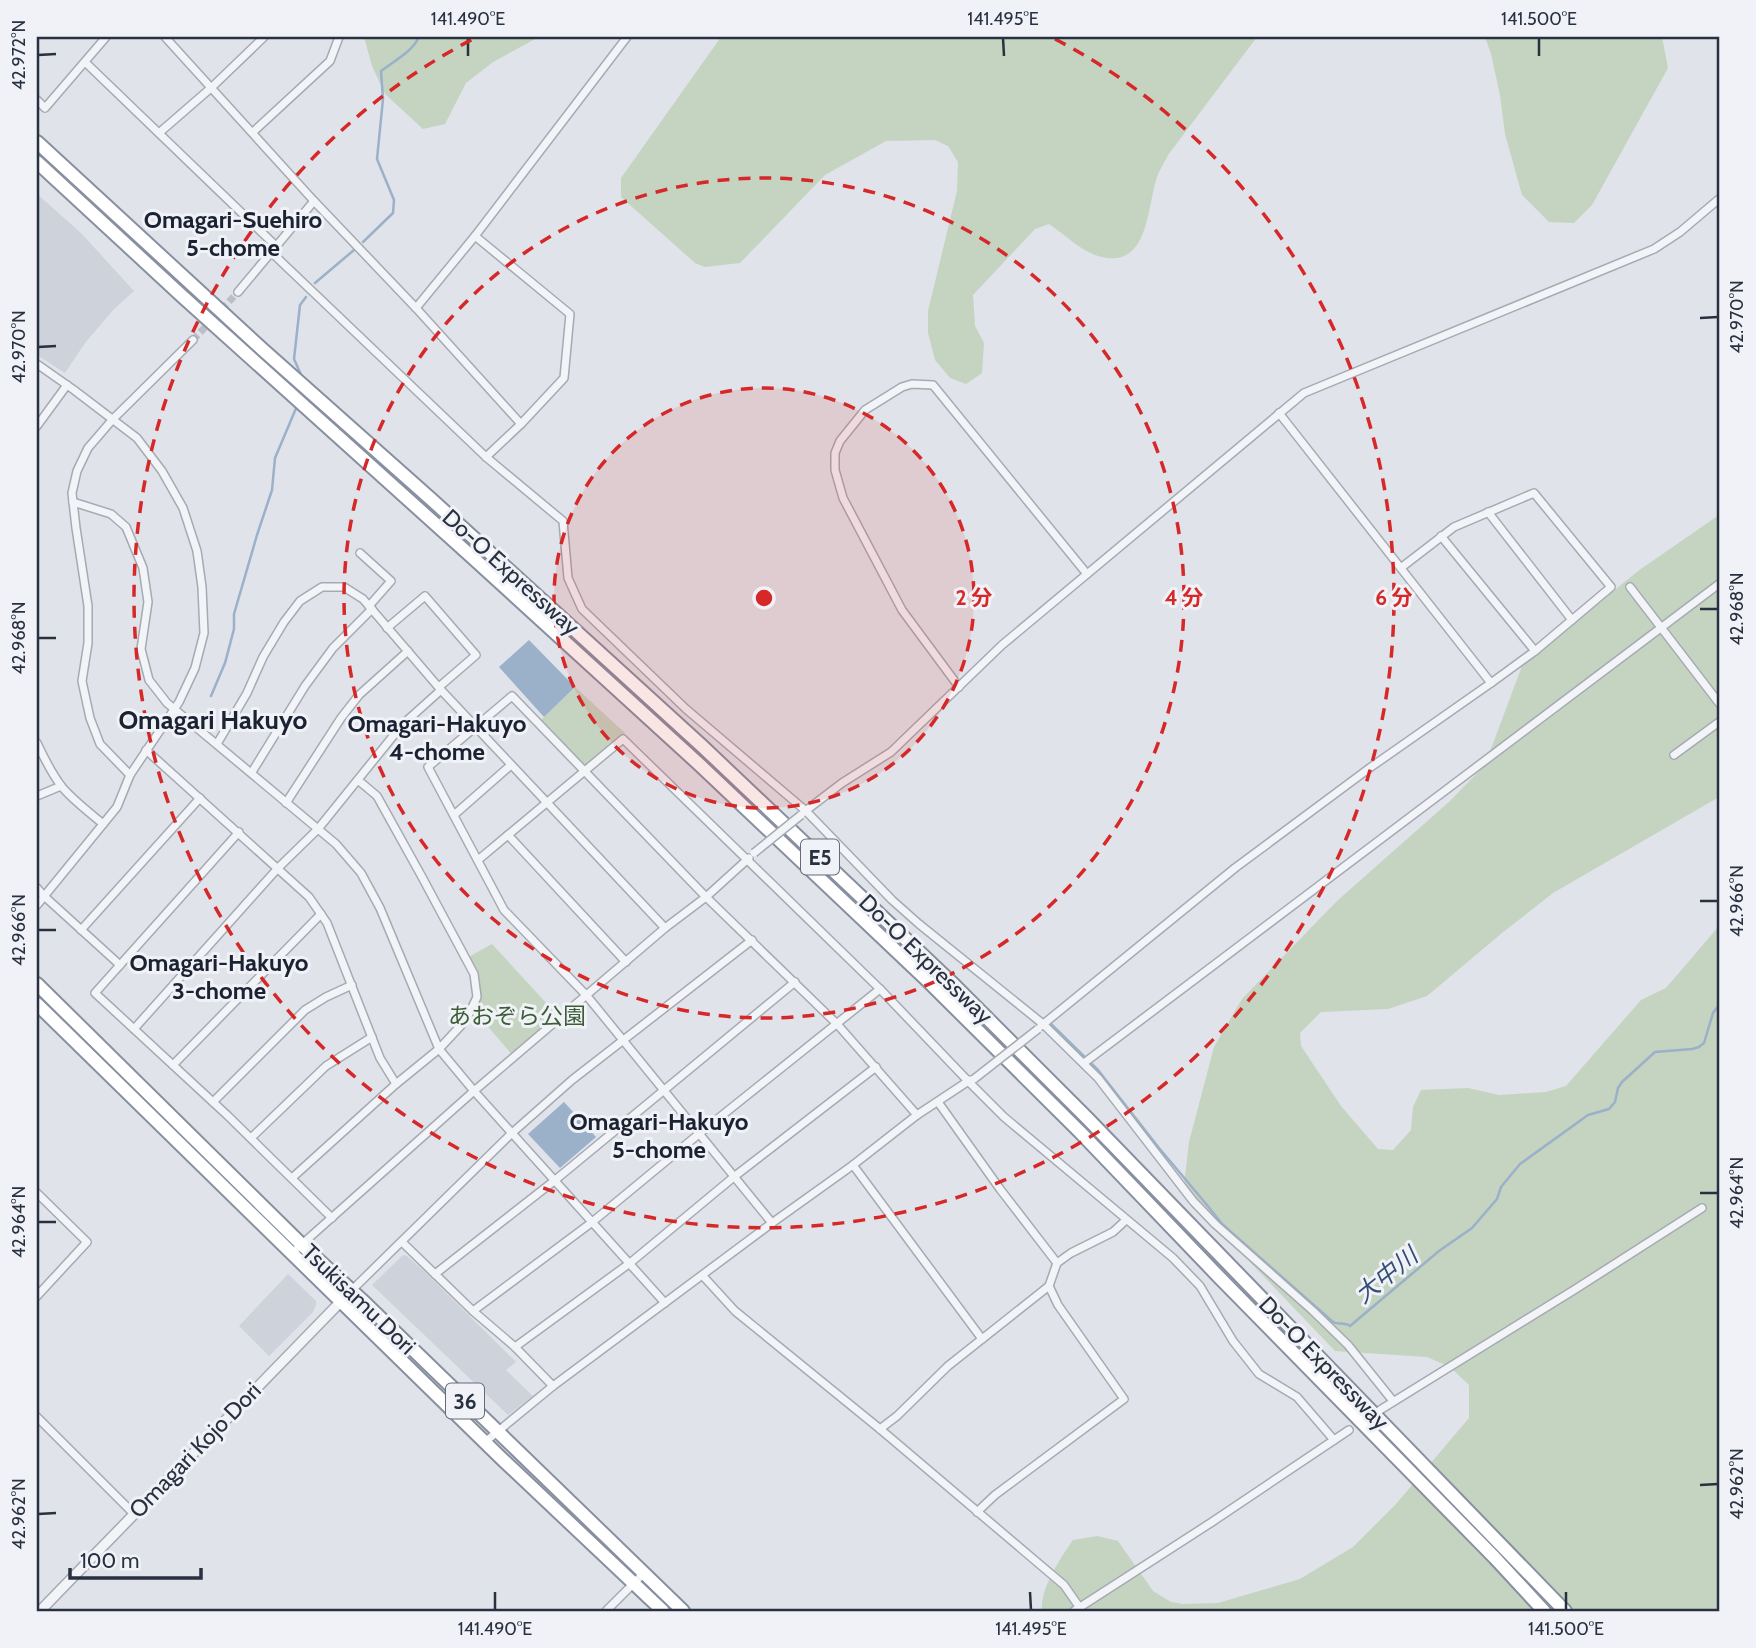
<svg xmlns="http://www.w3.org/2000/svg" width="1756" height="1648" viewBox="0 0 1756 1648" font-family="Cabin,'Noto Sans JP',sans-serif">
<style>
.built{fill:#ced2db}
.green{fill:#c5d3c1}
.water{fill:#9bb0c9}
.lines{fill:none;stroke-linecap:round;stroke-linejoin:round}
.stream{stroke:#9bb0c9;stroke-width:2.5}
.minor-tunnel{stroke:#bbbfc7;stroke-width:7;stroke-dasharray:7 3.5;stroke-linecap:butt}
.minor-casing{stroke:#a5aab3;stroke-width:10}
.tertiary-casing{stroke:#a5aab3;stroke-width:12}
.trunk-casing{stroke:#8890a0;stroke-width:16}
.motorway-casing{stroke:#8890a0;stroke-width:16}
.minor{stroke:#f3f4f7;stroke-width:7}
.tertiary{stroke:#f3f4f7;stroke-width:9}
.trunk{stroke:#fff;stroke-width:12}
.motorway{stroke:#fff;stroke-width:12}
.minor-bridge-casing{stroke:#a5aab3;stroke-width:10;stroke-linecap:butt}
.minor-bridge{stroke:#f3f4f7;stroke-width:7}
.ticks{fill:none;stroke:#293141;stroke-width:2.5}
.ring{fill:none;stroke:#d62828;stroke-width:3.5;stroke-dasharray:12 9}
.labels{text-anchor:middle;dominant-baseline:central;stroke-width:6;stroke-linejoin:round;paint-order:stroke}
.shield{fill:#f0f2f7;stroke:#656b78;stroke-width:2}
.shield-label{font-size:21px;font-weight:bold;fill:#293141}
.street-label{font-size:23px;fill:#293141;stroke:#f0f2f7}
.park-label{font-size:23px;fill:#3c5d36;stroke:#f0f2f7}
.neighbourhood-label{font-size:24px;font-weight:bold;fill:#1b2232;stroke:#f0f2f7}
.water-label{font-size:24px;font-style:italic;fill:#334e75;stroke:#f0f2f7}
.quarter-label{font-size:26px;font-weight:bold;fill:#1b2232;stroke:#f0f2f7}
.centre{fill:#d62828;stroke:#f0f2f7;stroke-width:3.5}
.ring-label{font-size:21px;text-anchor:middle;font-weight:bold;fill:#d62828;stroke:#f0f2f7;stroke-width:6;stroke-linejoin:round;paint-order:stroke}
.neatline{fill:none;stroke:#293141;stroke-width:2.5}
.ticks-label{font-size:18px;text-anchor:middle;fill:#293141}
</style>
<rect width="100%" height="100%" fill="#e0e3e9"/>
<g class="built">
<polygon points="37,194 81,233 134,291 114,309 85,343 65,373 37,355"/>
<polygon points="403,1255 407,1256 425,1272 516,1362 506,1370 533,1396 508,1415 372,1285"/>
<polygon points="288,1274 316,1301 316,1305 313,1312 269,1356 239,1326"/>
</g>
<g class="green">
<polygon points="364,37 537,37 537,38 493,62 466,83 445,124 423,129 385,94 372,66"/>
<path d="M721,37H1257L1168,155C1165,161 1161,168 1158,174C1146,207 1150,274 1095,255C1079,249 1064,234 1049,224L1035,229L973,295L975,326L984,343L982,373L966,384L950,378L935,360L928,333V311L957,191L958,162L948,146L935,140L886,141L825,175L740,263L705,267L695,263L621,197V178Z"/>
<polygon points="1485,37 1662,37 1668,68 1592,205 1574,223 1549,222 1522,195 1505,134 1500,95 1491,54"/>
<path d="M1719,515V797L1553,893L1502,933L1427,996L1388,1009L1321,1012L1300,1033L1301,1046L1341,1106L1378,1149L1393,1150L1411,1130L1413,1107L1421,1090L1468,1088L1499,1095L1546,1092L1566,1086L1641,1000L1666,988L1719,926V1611H1042C1040,1588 1060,1559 1073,1540L1097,1536L1118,1541L1153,1591L1171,1602L1183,1604L1218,1603L1300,1579L1353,1547L1396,1504L1469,1418V1385L1450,1367L1427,1357L1335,1351L1207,1217L1184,1185L1189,1142L1214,1047L1242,999L1337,901L1450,801L1485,765L1522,666L1638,571Z"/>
<polygon points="575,687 625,733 623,739 583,770 538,723"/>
<path d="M492,944L560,1018L514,1057L472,1008C480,989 475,977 465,959Z"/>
</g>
<g class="water">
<polygon points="529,640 575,687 544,717 499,667"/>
<polygon points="564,1102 596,1137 560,1168 528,1134"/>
</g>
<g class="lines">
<g class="stream">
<path d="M363,242L393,213L394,200L377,159L383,99L381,71C394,61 412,52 419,37"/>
<polyline points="315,283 354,250"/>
<polyline points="302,377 294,359 300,305 306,297"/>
<polyline points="211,696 225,663 234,629 234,614 257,535 272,490 275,458 297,406"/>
<path d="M1051,1024L1098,1070L1159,1148L1207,1205L1222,1224L1333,1322C1338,1325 1344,1322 1350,1326L1439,1251L1472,1228L1497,1199L1501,1187L1520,1164L1588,1115L1609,1109L1615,1102L1618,1088L1622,1082L1655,1052L1692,1049L1699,1047L1704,1043L1713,1013L1719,1005"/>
</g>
<polyline class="minor-tunnel" points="193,340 238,292"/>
<defs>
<g id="minor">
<polyline points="165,37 314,201 416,308 521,424"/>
<polyline points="85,62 276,246"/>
<polyline points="37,100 45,108 106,37"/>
<polyline points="253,132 330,61 339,37"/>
<polyline points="159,133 212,87 264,37"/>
<polyline points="475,236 570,314 564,378 521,424 486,457"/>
<polyline points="271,252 486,457 563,521 568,578 582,609 686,709 806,811 892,900 919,924 1043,1024 1098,1078 1193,1201 1215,1224 1312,1310 1348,1345 1393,1401"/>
<polyline points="238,292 314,201"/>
<polyline points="416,308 475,236 627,37"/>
<polyline points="37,364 74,390 137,438 162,471 183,508 197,551 202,587 204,633 195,668 179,702 130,775 117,807 37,905"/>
<polyline points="37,426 67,385"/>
<polyline points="73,502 111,514 126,527 143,568 148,602 141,649 149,680 167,703 336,844 361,873 380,908 439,1049 474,1091 665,1303"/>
<polyline points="1488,512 1572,620"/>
<polyline points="1441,536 1535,651"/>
<polyline points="360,553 391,581 369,606"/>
<polyline points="1402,567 1454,527 1534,493 1611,587 1535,651 1491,683"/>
<polyline points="1630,587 1719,703"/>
<polyline points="387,628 425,596 476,655 439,687"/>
<polyline points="959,687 902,610 843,498 835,470 835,453 840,441 865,410 902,387 912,384 933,385 1087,574"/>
<path d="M37,743C44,758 52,774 62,787C74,801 89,812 103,824"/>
<polyline points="217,744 247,693 263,657 284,622 300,601 322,587 344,587 363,599 441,690 665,928"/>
<polyline points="146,750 309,897 327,923 380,1058 396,1084"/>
<polyline points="1674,755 1719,722"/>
<polyline points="252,772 305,686 333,648 372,609"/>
<polyline points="130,775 100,744 90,718 82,681 88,643 88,606 76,528 72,493 77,471 88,448 113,419 193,340"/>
<polyline points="37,796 61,786"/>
<polyline points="286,803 341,718 359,695 408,651"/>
<polyline points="804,812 842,783 891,752 1002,645 1304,393 1654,249 1680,232 1719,199"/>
<polyline points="454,815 511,765"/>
<polyline points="508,835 626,962"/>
<polyline points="478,860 623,739 880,989 968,1081 1004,1117 1173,1258 1200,1286 1233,1341 1259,1374 1297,1397 1334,1440"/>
<polyline points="37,888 44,896 120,965 95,993 227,1115 332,1218"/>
<polyline points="81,930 200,798"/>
<polyline points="120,965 239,832"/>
<polyline points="1041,1026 1235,868 1371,767 1491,683 1279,413"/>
<polyline points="134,1029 278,868 318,829 402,725 441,690"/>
<polyline points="1084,1063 1719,584"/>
<polyline points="173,1065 321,914"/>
<polyline points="213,1102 305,1010 326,997 352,985"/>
<polyline points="938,1102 1000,1189 1057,1263"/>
<polyline points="251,1138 326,1066 372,1037"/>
<polyline points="853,1165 982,1339"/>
<polyline points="292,1178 396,1084 439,1049 466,1020 477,997 474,974 422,877 377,796 358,780"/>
<polyline points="37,1193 87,1242 37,1296"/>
<polyline points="772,1223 587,996 504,910 428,767 512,696 706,897 837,1024 917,1115"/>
<polyline points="402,1242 473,1311 515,1347 553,1386"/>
<polyline points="292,1253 474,1091 665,928 706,897 749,858"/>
<polyline points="435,1274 554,1181 795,982"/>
<polyline points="703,1276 735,1311 880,1429 1064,1585 1080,1608"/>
<polyline points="352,1290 512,1133 572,1080 752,940"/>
<polyline points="473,1311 591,1223 700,1133 880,989"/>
<polyline points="515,1347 630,1263 735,1176 876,1067"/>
<polyline points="1380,1410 1574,1290 1702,1208"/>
<polyline points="37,1417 134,1514"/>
<polyline points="880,1429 897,1416 948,1366 1049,1286 1057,1263 1071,1253 1113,1232 1126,1220"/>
<polyline points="485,1442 553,1386 772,1223 853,1165 917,1115 970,1080"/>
<polyline points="977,1512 995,1495 1124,1399 1058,1305 1049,1286"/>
<polyline points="606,1611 643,1574"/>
<polyline points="1074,1611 1212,1522 1349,1430"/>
</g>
<polyline id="tertiary" points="40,1611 352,1290"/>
<g id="trunk">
<polyline points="37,984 301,1244 366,1304 683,1611"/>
<polyline points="37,1004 500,1457 663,1611"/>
</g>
<g id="motorway">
<polyline points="37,142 262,349 432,500 702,746 951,982 1087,1118 1565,1611"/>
<polyline points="37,162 182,296 472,557 701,766 930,983 1080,1132 1220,1278 1495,1558 1544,1611"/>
</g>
</defs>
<use href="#minor" class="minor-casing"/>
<use href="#tertiary" class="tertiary-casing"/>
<use href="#trunk" class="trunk-casing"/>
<use href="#motorway" class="motorway-casing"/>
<use href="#minor" class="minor"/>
<use href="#tertiary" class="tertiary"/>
<use href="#trunk" class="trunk"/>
<use href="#motorway" class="motorway"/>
<defs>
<g id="minor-bridge">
<polyline points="754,853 801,815"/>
<polyline points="974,1079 1038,1029"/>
</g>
</defs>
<use href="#minor-bridge" class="minor-bridge-casing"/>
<use href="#minor-bridge" class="minor-bridge"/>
</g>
<path class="ticks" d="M468,38V56M1003,38L1004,56M1539,38V56M38,55L56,54M1700,318L1718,317M38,347L56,346M1700,609H1718M38,638H56M1700,901H1718M38,930H56M1700,1193H1718M38,1222H56M1700,1485L1718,1484M38,1514L56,1513M495,1592V1610M1030,1592L1031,1610M1566,1592V1610"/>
<circle cx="764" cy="598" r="210" fill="#d62828" fill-opacity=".12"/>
<g class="ring">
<circle cx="764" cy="598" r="210"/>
<circle cx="764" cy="598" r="420"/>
<path d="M1055 39A630 630 0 1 1 473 39"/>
</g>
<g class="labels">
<g class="shield">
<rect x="801" y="839.5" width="38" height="35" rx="5"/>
<rect x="446" y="1383.5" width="38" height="35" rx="5"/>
</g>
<g class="shield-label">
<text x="820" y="857">E5</text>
<text x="465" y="1401">36</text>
</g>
<g class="street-label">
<text transform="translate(511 572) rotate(42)">Do-O Expressway</text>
<text transform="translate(926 959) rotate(44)">Do-O Expressway</text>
<text transform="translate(359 1299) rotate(44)">Tsukisamu Dori</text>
<text transform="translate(1324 1363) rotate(46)">Do-O Expressway</text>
<text transform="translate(195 1450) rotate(-46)">Omagari Kojo Dori</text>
</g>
<g class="park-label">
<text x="517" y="1016">あおぞら公園</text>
</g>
<g class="neighbourhood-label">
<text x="233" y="219">Omagari-Suehiro<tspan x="233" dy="28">5-chome</tspan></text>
<text x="437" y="723">Omagari-Hakuyo<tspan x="437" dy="28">4-chome</tspan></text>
<text x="219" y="962">Omagari-Hakuyo<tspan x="219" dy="28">3-chome</tspan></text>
<text x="659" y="1121">Omagari-Hakuyo<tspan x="659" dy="28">5-chome</tspan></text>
</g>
<g class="water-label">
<text transform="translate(1386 1275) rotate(-39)">大中川</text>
</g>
<g class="quarter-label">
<text x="213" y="720">Omagari Hakuyo</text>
</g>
</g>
<circle cx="764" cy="598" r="10" class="centre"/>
<g class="ring-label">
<text x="974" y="605">2 分</text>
<text x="1184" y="605">4 分</text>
<text x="1394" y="605">6 分</text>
</g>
<rect width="1756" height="1648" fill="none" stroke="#f0f2f7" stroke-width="77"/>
<path d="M70 1568v10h131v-10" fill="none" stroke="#293141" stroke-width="3.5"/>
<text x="80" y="1568" font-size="21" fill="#293141" stroke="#f0f2f7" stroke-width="5" paint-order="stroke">100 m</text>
<rect x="38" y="38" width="1680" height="1572" class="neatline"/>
<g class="ticks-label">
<text x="468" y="25">141.490°E</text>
<text x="1003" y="25">141.495°E</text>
<text x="1539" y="25">141.500°E</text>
<text transform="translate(19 55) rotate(-90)" y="6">42.972°N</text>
<text transform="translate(1737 317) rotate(-90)" y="6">42.970°N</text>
<text transform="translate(19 347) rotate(-90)" y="6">42.970°N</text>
<text transform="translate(1737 609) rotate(-90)" y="6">42.968°N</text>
<text transform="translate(19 638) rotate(-90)" y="6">42.968°N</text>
<text transform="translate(1737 901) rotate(-90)" y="6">42.966°N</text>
<text transform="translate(19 930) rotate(-90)" y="6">42.966°N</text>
<text transform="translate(1737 1193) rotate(-90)" y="6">42.964°N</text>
<text transform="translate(19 1222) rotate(-90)" y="6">42.964°N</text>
<text transform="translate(1737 1484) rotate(-90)" y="6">42.962°N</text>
<text transform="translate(19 1514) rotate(-90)" y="6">42.962°N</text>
<text x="495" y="1635">141.490°E</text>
<text x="1031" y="1635">141.495°E</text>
<text x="1566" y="1635">141.500°E</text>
</g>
</svg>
